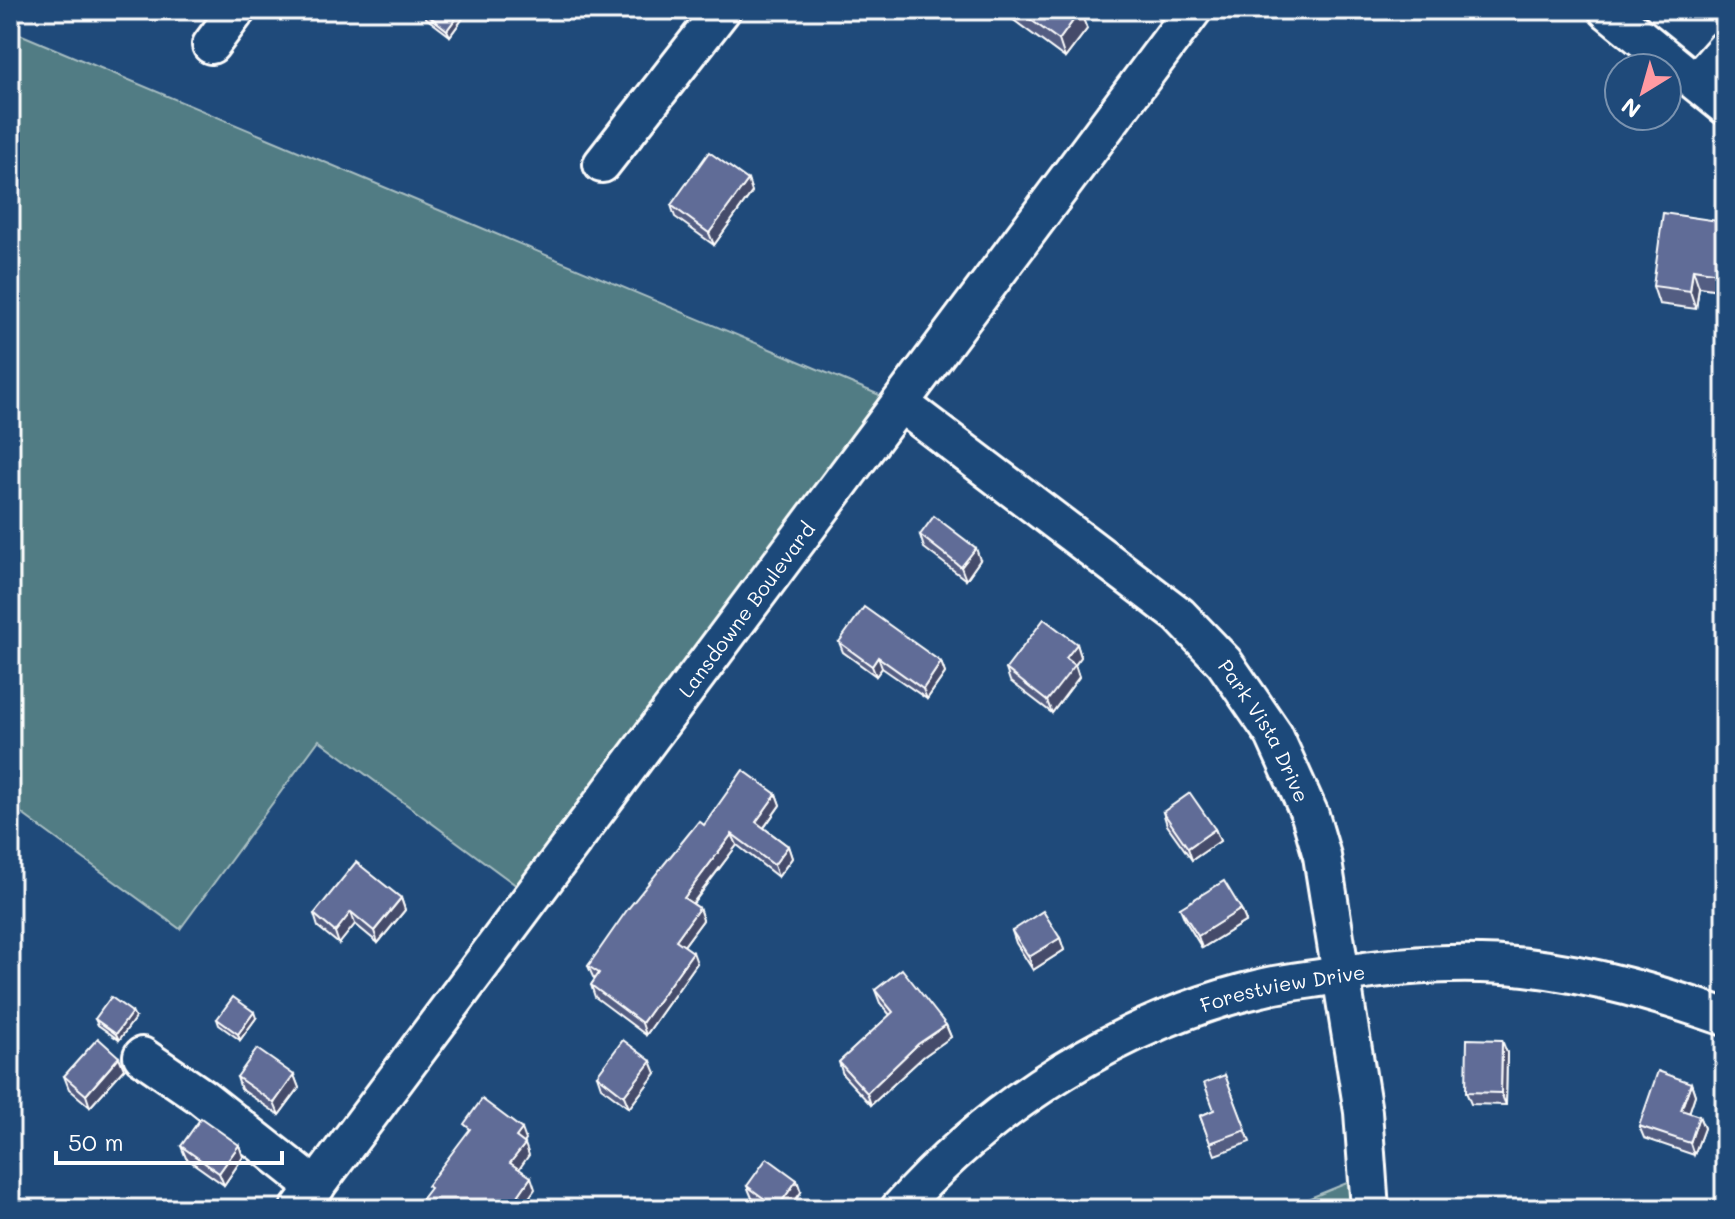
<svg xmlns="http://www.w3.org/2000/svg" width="1735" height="1219" viewBox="0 0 1735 1219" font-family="Mali,sans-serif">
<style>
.green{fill:#517c84;stroke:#a8bec2;stroke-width:2}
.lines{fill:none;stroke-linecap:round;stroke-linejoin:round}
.minor-casing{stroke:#fff;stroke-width:42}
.minor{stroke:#1f4a7a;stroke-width:36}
.wall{fill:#535d82;stroke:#fff;stroke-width:2}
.shaded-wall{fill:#444c6a;stroke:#fff;stroke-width:2}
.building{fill:#616c97;stroke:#fff;stroke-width:2}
.labels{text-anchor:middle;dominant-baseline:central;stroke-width:6;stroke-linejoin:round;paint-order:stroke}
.street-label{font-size:20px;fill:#fff;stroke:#1f4a7a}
</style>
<rect width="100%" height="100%" fill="#1f4a7a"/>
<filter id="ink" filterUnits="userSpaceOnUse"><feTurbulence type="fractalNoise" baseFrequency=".0125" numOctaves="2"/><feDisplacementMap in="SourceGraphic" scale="16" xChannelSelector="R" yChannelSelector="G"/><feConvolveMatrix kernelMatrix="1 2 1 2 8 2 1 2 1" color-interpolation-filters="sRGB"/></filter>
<g filter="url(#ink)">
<g class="green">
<polygon points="10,30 901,404 532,897 319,740 180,929 10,805"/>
<polygon points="1369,1174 1370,1209 1283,1209"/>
</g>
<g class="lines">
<defs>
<g id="minor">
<polyline points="1607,10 1725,106"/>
<polyline points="211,45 237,10"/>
<polyline points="1696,82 1725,49"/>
<polyline points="602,164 722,10"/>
<path id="s1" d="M901,404L1179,615L1224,662L1274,735L1310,815L1322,856L1363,1112L1370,1209"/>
<polyline points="142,1056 202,1097 316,1187"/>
<path id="s2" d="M299,1209L1193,10"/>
<path id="s3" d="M899,1209C992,1104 1123,1020 1261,988C1284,982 1309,980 1333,976C1396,965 1462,960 1526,967C1595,975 1659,994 1725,1017"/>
</g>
</defs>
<use href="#minor" class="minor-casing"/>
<use href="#minor" class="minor"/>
</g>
<g class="wall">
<polygon points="426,10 465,10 466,14 450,36 426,18 424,12"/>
<polygon points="1000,10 1079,10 1087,29 1065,58"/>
<polygon points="748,180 752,192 714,245 675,217 671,205"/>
<polygon points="1725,222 1725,291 1699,287 1696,309 1659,304 1653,286"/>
<polygon points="920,535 980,560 966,580 924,548"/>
<polygon points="839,642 941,662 945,673 927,699 882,668 876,676 843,652"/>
<polygon points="1077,644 1081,657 1075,665 1079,677 1052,713 1010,681 1006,669"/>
<polygon points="776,794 780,805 764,828 788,846 792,858 778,877 737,845 693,904 699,908 703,920 684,946 697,963 646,1035 595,997 591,985 595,979 593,977 588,966 704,825"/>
<polygon points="1163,812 1215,829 1220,841 1192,860 1167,825"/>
<polygon points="401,898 405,910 378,943 355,924 339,944 318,927 314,914"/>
<polygon points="1180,908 1241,909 1246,921 1202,948 1185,920"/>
<polygon points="1012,931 1060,938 1064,950 1033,970 1016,943"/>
<polygon points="875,990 946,1025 951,1037 923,1057 871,1105 843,1075 839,1062 890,1015 880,1003"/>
<polygon points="135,1018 119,1040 98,1025 95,1019"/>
<polygon points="256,1018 240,1040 219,1025 217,1019"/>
<polygon points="1507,1053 1506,1105 1471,1104 1466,1092"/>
<polygon points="124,1069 90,1107 69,1089 64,1076"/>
<polygon points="656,1073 629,1108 601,1087 597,1075"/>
<polygon points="294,1075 299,1088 279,1115 241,1089 237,1077"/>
<polygon points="1225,1075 1250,1142 1215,1155 1200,1116 1214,1110"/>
<polygon points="1691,1083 1695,1095 1689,1113 1699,1116 1704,1128 1694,1155 1644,1138 1639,1126"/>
<polygon points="239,1145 243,1157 224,1185 186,1158 181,1146"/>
<polygon points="747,1186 801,1192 789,1209 766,1209 752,1198"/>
</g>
<g class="shaded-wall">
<polygon points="462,10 465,10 466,14 450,36 447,30"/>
<polygon points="1080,11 1087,29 1065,58 1059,40"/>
<polygon points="748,180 752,192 714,245 709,233"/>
<polygon points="1693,269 1699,287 1696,309 1690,291"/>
<polygon points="976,548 980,560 966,580 961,567"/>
<polygon points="1077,644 1081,657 1075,665 1079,677 1052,713 1047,701 1066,658"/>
<polygon points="878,657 882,668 876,676 872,666"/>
<polygon points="941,662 945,673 927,699 923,689"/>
<polygon points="776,794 780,805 760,833 756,822"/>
<polygon points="1215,829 1220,841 1192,860 1188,848"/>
<polygon points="732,834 737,845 688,909 684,898"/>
<polygon points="788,846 792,858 778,877 774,865"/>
<polygon points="401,898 405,910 378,943 374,931"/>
<polygon points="699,908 703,920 680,951 676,940"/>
<polygon points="1241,909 1246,921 1202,948 1198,936"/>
<polygon points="351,912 355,924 339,944 335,932"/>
<polygon points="1060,938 1064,950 1033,970 1029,957"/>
<polygon points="693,952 697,963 646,1035 642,1023"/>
<polygon points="132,1012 135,1018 119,1040 116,1034"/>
<polygon points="254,1012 256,1018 240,1040 238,1034"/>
<polygon points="946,1025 951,1037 923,1057 871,1105 867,1093 918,1044"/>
<polygon points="1502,1040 1507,1053 1506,1105 1501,1093"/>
<polygon points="119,1057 124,1069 90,1107 86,1095"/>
<polygon points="651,1061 656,1073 629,1108 624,1096"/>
<polygon points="294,1075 299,1088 279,1115 274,1103"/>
<polygon points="1691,1083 1695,1095 1686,1122 1681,1110"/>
<polygon points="1699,1116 1704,1128 1694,1155 1690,1143"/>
<polygon points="522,1129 526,1140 520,1149 516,1137"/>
<polygon points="525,1144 529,1155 515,1175 510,1163"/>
<polygon points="239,1145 243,1157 224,1185 219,1173"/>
<polygon points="531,1177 535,1189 521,1209 509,1209"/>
<polygon points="797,1180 801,1192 789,1209 777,1209 777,1208"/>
</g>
<g class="building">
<polygon points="426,10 462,10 447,30 424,12"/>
<polygon points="1017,10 1079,10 1080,11 1059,40"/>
<polygon points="709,152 748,180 709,233 671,205"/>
<polygon points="1663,213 1725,222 1725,274 1693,269 1690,291 1653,286"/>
<polygon points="934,516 976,548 961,567 920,535"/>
<polygon points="864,607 941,662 923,689 878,657 872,666 839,642"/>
<polygon points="1044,619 1077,644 1066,658 1075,665 1047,701 1006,669"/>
<polygon points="743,770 776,794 756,822 788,846 774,865 732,834 684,898 699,908 676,940 693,952 642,1023 591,985 599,973 588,966 627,910 699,821 704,825"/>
<polygon points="1190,793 1215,829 1188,848 1163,812"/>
<polygon points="356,862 401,898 374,931 351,912 335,932 314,914"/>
<polygon points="1224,881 1241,909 1198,936 1180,908"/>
<polygon points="1043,911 1060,938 1029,957 1012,931"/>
<polygon points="902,969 946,1025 918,1044 867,1093 839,1062 893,1012 875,990"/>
<polygon points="111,997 132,1012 116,1034 95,1019"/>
<polygon points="233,997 254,1012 238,1034 217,1019"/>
<polygon points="98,1038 119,1057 86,1095 64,1076"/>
<polygon points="1467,1039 1502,1040 1501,1093 1466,1092"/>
<polygon points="623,1040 651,1061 624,1096 597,1075"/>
<polygon points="257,1049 294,1075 274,1103 237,1077"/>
<polygon points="1658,1071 1691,1083 1681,1110 1699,1116 1690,1143 1639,1126"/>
<polygon points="1225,1075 1246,1130 1210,1143 1200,1116 1214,1110 1204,1083"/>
<polygon points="482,1099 522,1129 516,1137 525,1144 510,1163 531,1177 509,1209 472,1209 470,1208 469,1209 414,1209 430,1188 427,1186 470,1129 464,1124"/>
<polygon points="201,1118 239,1145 219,1173 181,1146"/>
<polygon points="767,1158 797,1180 777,1208 747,1186"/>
</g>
</g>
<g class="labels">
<g class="street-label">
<text stroke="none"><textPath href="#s2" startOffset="748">Lansdowne Boulevard</textPath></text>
<text stroke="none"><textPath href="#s1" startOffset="494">Park Vista Drive</textPath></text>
<text stroke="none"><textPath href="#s3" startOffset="452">Forestview Drive</textPath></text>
</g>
</g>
<rect width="1735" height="1219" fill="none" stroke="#1f4a7a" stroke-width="40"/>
<rect x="20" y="20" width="1695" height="1179" fill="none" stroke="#fff" stroke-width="3" filter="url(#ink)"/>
<g transform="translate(1643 92) rotate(217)"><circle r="38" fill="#1f4a7a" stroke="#7992af" stroke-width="2"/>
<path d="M0-6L14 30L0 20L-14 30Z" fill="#ff9aa2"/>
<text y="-12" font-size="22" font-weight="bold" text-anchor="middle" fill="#ffffff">N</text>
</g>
<path d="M56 1151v12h226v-12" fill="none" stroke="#ffffff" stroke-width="4"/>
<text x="68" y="1151" font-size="24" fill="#ffffff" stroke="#1f4a7a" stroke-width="6" paint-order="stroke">50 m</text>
</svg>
